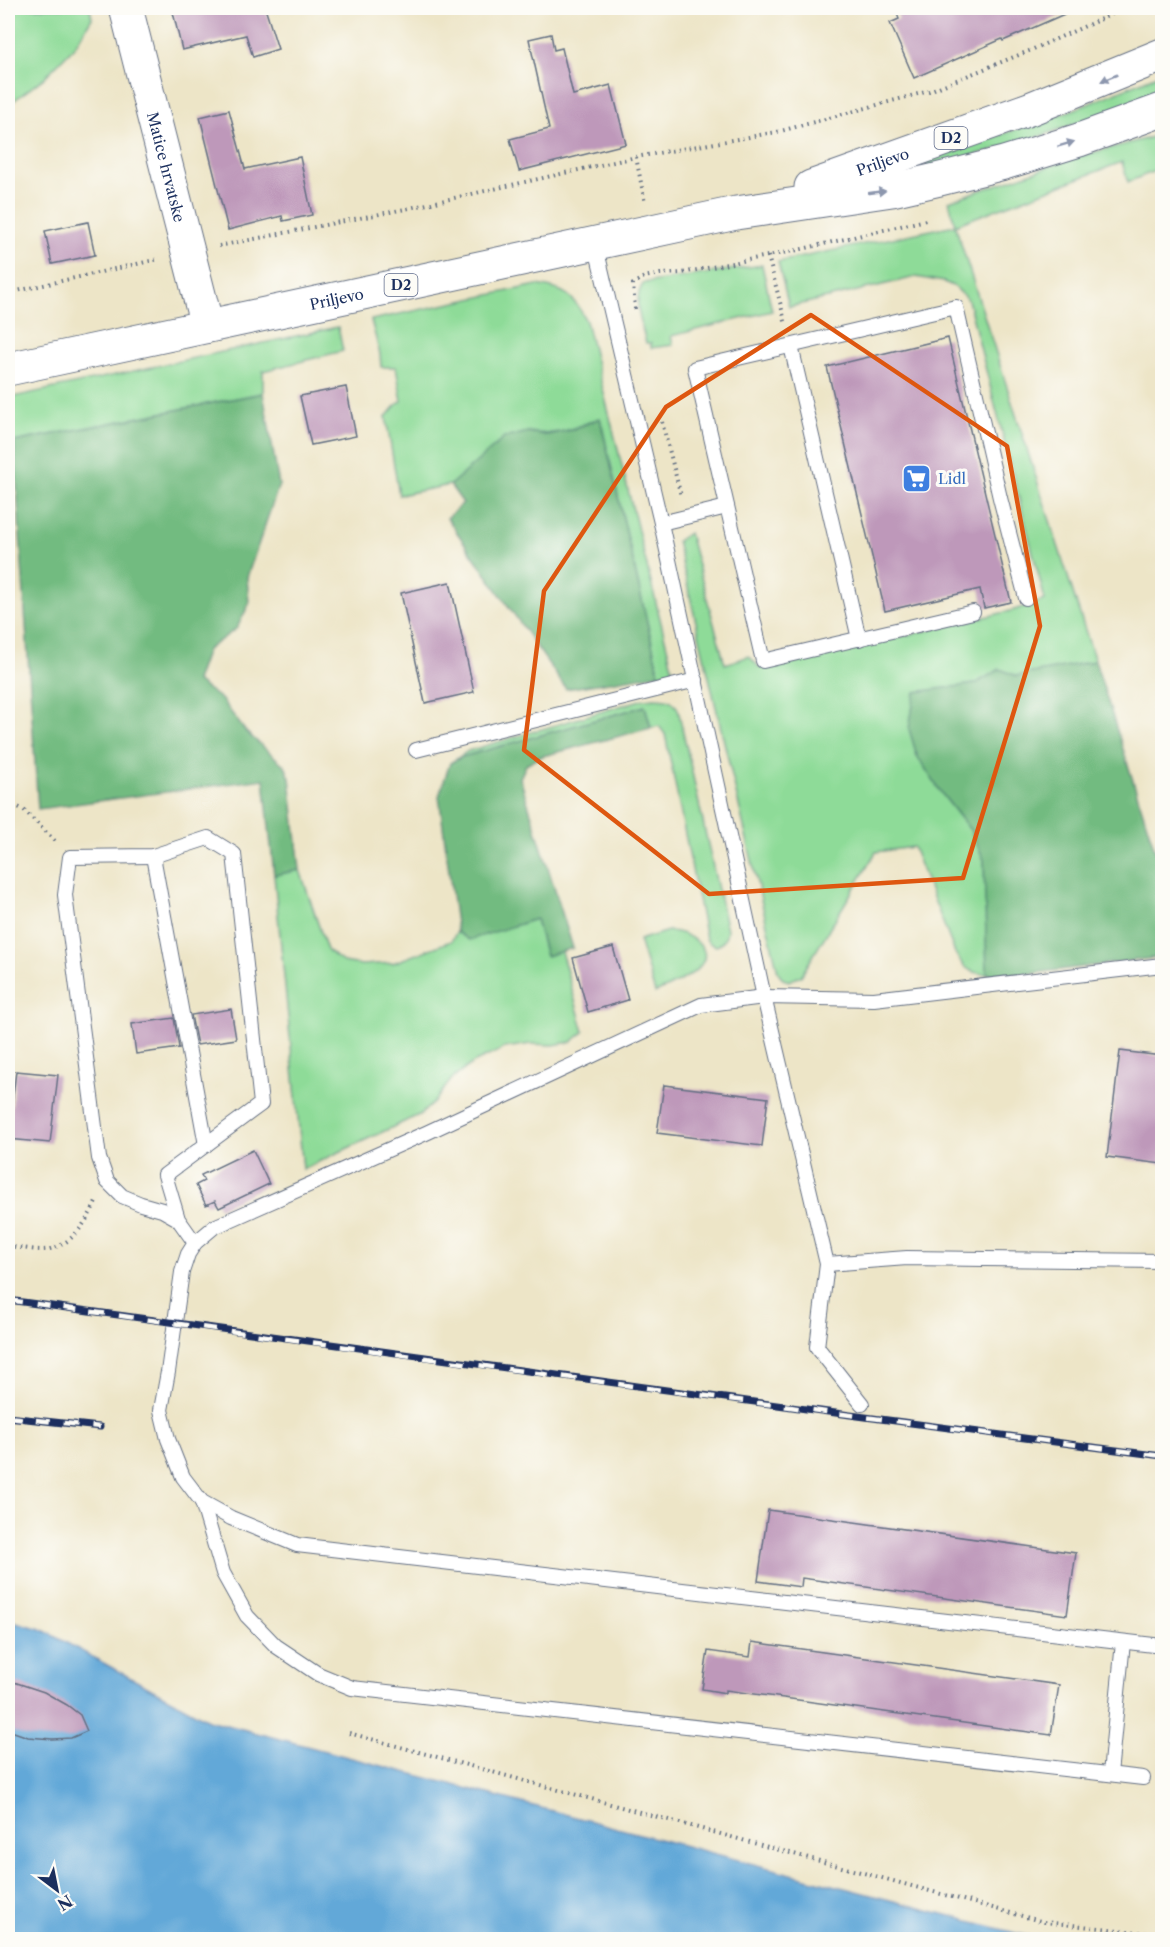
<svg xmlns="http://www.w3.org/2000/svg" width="1170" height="1947" viewBox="0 0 1170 1947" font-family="'Libre Caslon Text',serif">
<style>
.green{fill:#8edb98;stroke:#54857b;stroke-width:1.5}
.forest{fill:#72bb80;stroke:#46756f;stroke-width:1.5}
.water{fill:#62a8d8;stroke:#3e6c9b;stroke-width:1.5}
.building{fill:#be98ba}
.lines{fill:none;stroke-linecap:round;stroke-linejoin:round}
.service-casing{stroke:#646f83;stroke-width:16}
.secondary-casing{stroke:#646f83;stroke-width:35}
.primary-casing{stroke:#646f83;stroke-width:35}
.path{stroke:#646f83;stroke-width:4;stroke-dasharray:1.5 4.5;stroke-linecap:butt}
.service{stroke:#fff;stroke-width:14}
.secondary{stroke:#fff;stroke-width:33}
.primary{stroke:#fff;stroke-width:33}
.rail-casing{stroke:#1b2f5e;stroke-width:7}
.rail{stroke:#fdfcf7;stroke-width:4.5;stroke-dasharray:14;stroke-linecap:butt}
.oneway{fill:#8d97ae}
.marked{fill:none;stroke:#de5710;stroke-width:4.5;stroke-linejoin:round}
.labels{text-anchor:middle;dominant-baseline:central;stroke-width:6;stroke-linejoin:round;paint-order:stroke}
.shield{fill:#fdfcf7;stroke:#5f6c8c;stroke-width:1.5}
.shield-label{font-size:14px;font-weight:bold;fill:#1b2f5e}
.street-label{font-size:15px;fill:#1b2f5e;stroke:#fdfcf7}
.shop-label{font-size:15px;fill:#366cbe;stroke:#fdfcf7;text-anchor:start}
</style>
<rect width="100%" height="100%" fill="#fdfcf7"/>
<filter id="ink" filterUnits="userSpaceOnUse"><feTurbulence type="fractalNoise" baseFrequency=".0167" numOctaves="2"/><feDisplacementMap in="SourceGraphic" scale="12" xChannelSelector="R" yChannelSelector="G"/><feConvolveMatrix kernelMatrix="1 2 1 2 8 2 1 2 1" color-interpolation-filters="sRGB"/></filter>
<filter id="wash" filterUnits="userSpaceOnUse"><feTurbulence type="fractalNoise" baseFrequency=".008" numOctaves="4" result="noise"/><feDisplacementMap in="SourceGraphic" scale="24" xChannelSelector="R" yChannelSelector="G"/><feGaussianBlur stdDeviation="1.35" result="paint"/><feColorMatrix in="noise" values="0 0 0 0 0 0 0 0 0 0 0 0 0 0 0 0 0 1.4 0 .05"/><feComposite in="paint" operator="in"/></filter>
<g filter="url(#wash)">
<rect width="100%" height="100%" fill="#ede5c7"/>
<g class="green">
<polygon points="8,8 90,8 92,18 75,46 44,78 8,105"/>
<polygon points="1162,73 1162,93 1032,139 928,168 925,164 931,159 1081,107"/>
<path d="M1160,135L1162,140V168L1128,182L1122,162L955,225L1095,661L1017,676L1000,669L975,684L915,693L942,794L971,831L984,860L987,974C970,974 963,967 955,953L913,847L876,852L801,976L789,981L783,979L778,972L677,541L689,533L725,664L749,656L759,667L770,668L1014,610L1045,600L968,300L955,287L944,282L916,277L789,307L778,262L955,225L949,201L1080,156Z"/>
<path d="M762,265L772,311L671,336L673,345L651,348V343H646C642,325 631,298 644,283Z"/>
<path d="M537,285C565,289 574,295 586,321L673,671L659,674L600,418C572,428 559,437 528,432L470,468L450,485L399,495L386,417L395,406L402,401L396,367H381L380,354L371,320Z"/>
<polygon points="338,327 343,351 263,371 263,393 8,443 8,398"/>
<path d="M655,698C666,699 672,698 678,709L727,930C726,938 724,943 716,946L709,943L706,939L665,734L659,726L651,728L645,706L462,757L450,763L468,751L644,699Z"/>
<polygon points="300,870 327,950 343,962 362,965 393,963 451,941 457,932 469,939 536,919 546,956 561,951 584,1032 571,1042 553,1045 531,1044 505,1048 473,1063 451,1080 435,1101 421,1114 303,1169 274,875"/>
<path d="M668,931C680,931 689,935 698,943C723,965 671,986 655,993L639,940Z"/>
</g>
<g class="forest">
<polygon points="263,393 279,485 247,577 249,604 237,628 207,650 196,681 221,699 246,732 285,766 290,778 300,870 274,875 264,779 38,809 14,442"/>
<polygon points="600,418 659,674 566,689 447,518 463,503 450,485 504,438 528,432 546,435 571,430"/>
<polygon points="1095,661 1162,872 1162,957 1003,977 987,974 984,860 971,831 942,794 917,756 909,729 915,692 975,684 1000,669 1017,676"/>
<polygon points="645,706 651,728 539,757 526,765 520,778 573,948 546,956 536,919 469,940 457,932 439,796 450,763 462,757"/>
</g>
<polygon class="water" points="8,1620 41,1629 208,1720 1038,1939 8,1939"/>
<g id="blocks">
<g class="building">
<polygon points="172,8 265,8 278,49 253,57 246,35 182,50"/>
<polygon points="895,8 1078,8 1003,41 1002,39 914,78 890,23 899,19"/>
<polygon points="551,34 554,50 562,48 573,95 611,85 626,144 519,171 510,139 549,129 529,39"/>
<polygon points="229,110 245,169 300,157 312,215 283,221 282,216 228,230 200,117"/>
<polygon points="88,222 95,255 52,264 45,231"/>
<polygon points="948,338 1011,602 984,608 980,589 885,611 827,367"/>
<polygon points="346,387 356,436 311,445 300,396"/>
<polygon points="450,582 474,692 425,703 401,593"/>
<polygon points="613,947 628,1000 588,1012 573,958"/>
<polygon points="231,1009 236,1039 197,1045 191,1015"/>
<polygon points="174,1018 179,1048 136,1054 132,1024"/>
<polygon points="1120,1051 1162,1056 1162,1164 1107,1157"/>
<polygon points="16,1071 58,1075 50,1143 8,1139"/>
<polygon points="664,1085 768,1098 762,1146 657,1133"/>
<polygon points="253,1150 269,1184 219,1208 215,1201 206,1205 196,1185 204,1181 201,1175"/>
<polygon points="768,1510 1076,1553 1067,1615 802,1578 801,1587 758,1581"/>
<polygon points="752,1642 1059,1685 1051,1735 726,1690 726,1693 702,1689 708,1651 750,1657"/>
<polygon points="8,1680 44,1692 67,1705 80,1715 87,1731 71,1738 52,1739 28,1737 8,1730"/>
</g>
</g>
</g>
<g filter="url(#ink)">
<use href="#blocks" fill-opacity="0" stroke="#646f83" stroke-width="1.5"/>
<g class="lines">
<defs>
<g id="service">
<polyline points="595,243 661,523 764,997 827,1264 817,1347 862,1404"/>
<polyline points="791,346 859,639"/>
<polyline points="661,523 727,507"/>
<polyline points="973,612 763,661 695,368 956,307 1000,498 1026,598"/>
<polyline points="416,750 696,680"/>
<polyline points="153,856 206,1145"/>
<polyline points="1162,965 874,999 764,997 701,1005 426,1133 214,1227 195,1243 188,1254 182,1272 168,1372 161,1410 168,1439 183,1477 202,1502 231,1518 297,1545 1162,1646"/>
<polyline points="178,1219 165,1175 261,1104 234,854 208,838 153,856 70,857 65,895 99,1158 107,1181 122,1196 141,1204 162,1210 178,1219 195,1243"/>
<polyline points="827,1264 907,1258 1162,1261"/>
<polyline points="202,1502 223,1573 247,1616 276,1646 318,1674 352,1688 1143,1778"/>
<polyline points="1110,1774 1123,1642"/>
</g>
<g id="secondary">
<path id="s1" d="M126,8L207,326"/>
</g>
<g id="primary">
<path id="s2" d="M811,187L1032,108L1162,55"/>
<path id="s3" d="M8,369L736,213L892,190L940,179L1004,163L1079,140L1162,110"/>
</g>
</defs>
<use href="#service" class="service-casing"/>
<use href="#secondary" class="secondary-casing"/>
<use href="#primary" class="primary-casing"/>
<g class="path">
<polyline points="636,157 645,203"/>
<polyline points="219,246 405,209 636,157 777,132 929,91 1029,51 1126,8"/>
<polyline points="768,256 786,325"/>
<polyline points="8,293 159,259"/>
<polyline points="635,309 633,284 644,277 660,274 682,273 798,250 926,220"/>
<polyline points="662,422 681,496"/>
<polyline points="8,802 24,810 55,841"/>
<path d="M8,1246C18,1247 40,1252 50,1249C74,1243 87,1221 97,1200"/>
<polyline points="349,1733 1044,1922 1147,1933 1162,1937"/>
</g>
<use href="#service" class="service"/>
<use href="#secondary" class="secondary"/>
<use href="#primary" class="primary"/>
<defs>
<g id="rail">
<path d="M8,1300C392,1354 777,1406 1162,1456"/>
<polyline points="8,1417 100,1427"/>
</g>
</defs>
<use href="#rail" class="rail-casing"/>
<use href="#rail" class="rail"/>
</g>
<defs><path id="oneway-solid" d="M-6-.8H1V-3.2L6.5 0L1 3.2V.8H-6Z" transform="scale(1.5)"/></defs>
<g class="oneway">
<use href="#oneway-solid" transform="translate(1109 78) rotate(158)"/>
<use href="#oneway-solid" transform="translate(1066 144) rotate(-17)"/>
<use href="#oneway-solid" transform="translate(877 192) rotate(-8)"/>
</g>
</g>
<path class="marked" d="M811,315L1007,446L1040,626L963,878L709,894L524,750L544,591L666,407Z"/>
<defs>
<symbol id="supermarket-square" viewBox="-11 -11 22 22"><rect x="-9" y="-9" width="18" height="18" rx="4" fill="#3f7fe0" stroke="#fdfcf7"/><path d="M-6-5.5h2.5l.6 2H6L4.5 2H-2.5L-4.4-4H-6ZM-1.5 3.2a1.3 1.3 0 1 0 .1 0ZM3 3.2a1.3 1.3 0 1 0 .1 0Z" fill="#fff"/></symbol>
</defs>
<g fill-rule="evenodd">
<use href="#supermarket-square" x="900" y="462" width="33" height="33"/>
</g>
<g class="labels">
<g class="shield">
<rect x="934.5" y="127" width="33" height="22" rx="4.5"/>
<rect x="384.5" y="274" width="33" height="22" rx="4.5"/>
</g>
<g class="shield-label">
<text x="951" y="138">D2</text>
<text x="401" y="285">D2</text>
</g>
<g class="street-label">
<text stroke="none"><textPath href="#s2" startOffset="76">Priljevo</textPath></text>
<text stroke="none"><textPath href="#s1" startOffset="164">Matice hrvatske</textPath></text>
<text stroke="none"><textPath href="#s3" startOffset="336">Priljevo</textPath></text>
</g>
<g class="shop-label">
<text x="938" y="478">Lidl</text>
</g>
</g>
<rect width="1170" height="1947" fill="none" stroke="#fdfcf7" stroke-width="30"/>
<g transform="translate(57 1890) rotate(148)" stroke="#fdfcf7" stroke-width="4.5" paint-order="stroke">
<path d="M0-4.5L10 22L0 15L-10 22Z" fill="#1b2f5e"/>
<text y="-9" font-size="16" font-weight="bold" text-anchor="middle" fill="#1b2f5e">N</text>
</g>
</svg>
